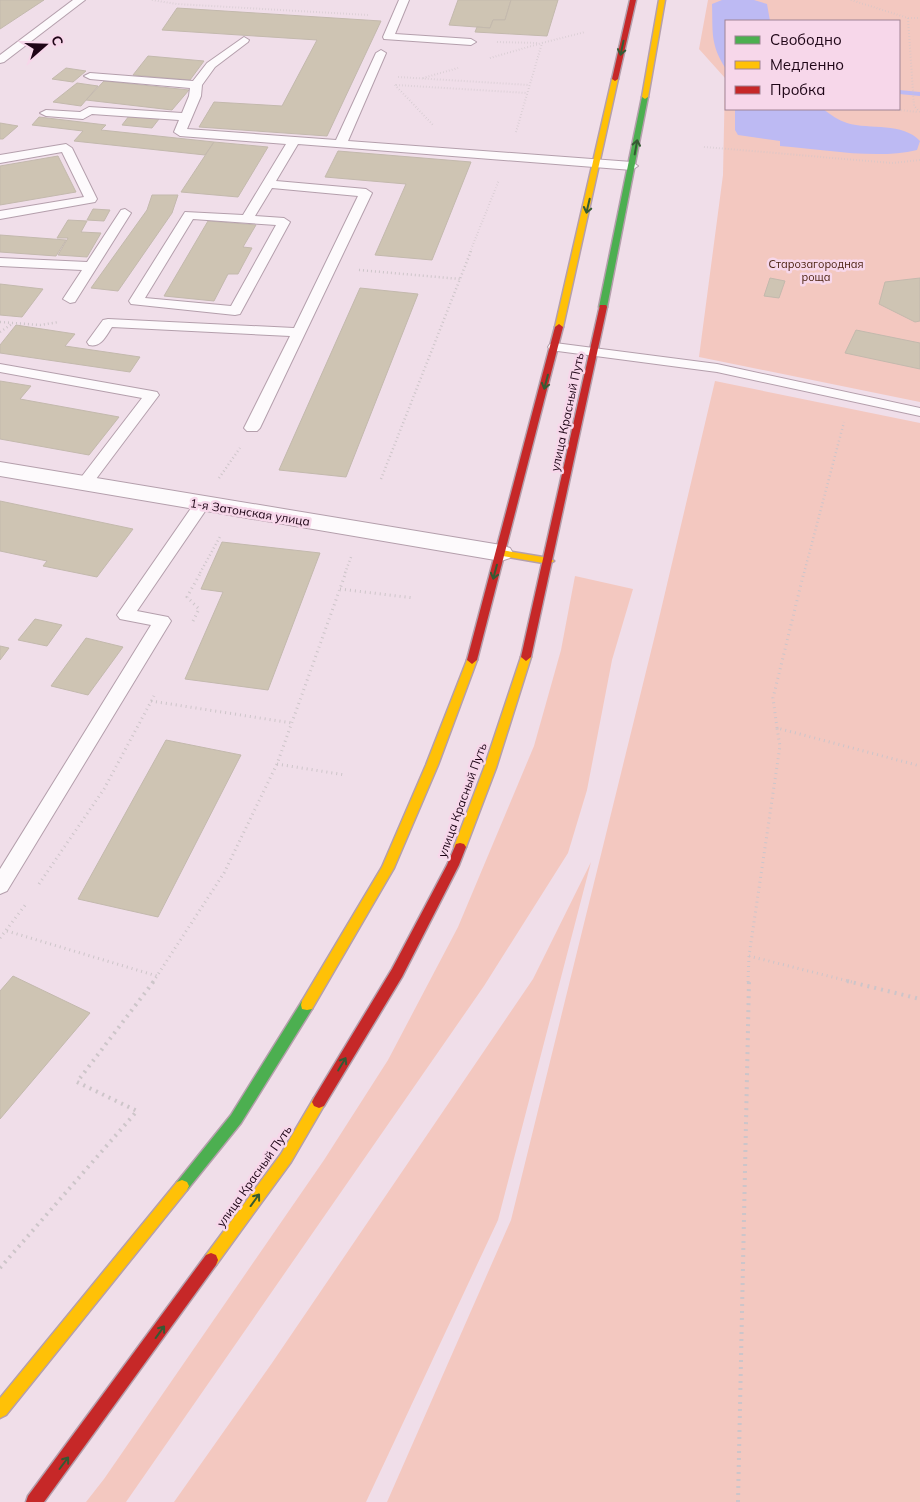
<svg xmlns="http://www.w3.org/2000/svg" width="920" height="1502" viewBox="0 0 920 1502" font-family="Mulish,sans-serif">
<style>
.green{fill:#f3c8c0;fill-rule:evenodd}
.water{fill:#bdbaf3}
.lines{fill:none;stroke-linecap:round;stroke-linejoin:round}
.stream{fill:#bdbaf3;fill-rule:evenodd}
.building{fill:#cec4b3;stroke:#c3b9ad}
.lane-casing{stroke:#b49fac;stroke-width:2}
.street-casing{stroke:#b49fac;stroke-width:2}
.fast-casing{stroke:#b49fac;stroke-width:3}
.slow-casing{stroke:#b49fac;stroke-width:3}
.jam-casing{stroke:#b49fac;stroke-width:3}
.path-far3{stroke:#cdc5c9;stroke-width:2;stroke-dasharray:0.5 2.5;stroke-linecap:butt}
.path-far2{stroke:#cdc5c9;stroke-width:2.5;stroke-dasharray:1 3;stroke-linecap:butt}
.path-far1{stroke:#cdc5c9;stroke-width:3;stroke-dasharray:1 4;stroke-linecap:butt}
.path{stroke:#cdc5c9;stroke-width:4;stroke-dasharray:2 5;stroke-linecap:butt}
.lane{fill:#fdfafc;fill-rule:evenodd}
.street{fill:#fdfafc;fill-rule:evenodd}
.fast{fill:#4caf50;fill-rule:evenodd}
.slow{fill:#ffc107;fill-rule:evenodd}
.jam{fill:#c62828;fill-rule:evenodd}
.oneway{stroke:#355a33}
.labels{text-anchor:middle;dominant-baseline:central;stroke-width:5;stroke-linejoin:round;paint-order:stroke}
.far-park-label{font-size:11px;fill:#4b2212;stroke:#f7d7ea}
.street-label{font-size:12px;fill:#1e0516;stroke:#f7d7ea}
</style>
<rect width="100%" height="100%" fill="#f0dee9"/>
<g class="green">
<path d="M708,0H920V402L699,357L723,175L725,78L699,49ZM726,21H899V109H726Z"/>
<polygon points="715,381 920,423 920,1502 387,1502 511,1220 656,631"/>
<polygon points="575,576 633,589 612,660 587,790 568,853 484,986 126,1502 86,1502 104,1479 324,1160 388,1060 458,927 534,746 561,650"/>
<polygon points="591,862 498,1220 366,1502 174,1502 272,1363 533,979"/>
</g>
<g class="water">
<path d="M722,0H754L767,4L770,21H726V69C710,44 713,33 712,4Z"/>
<path d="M735,109H823C831,115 838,120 847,123C870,130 903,122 920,141L917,150C875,160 823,149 780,146V141L738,135L735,130Z"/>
</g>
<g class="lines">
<polygon class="stream" points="899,90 920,92 920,96 899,94"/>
</g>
<g class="building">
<polygon points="0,0 44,0 0,29"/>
<polygon points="458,0 511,0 505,20 493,20 490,28 449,25"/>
<polygon points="511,0 558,0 547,36 475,32 477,27 490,28 493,20 505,20"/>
<polygon points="177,8 381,21 327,136 199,127 214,102 282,106 317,40 162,30"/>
<polygon points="148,56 204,61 190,80 133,75"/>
<polygon points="66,68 86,71 73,82 52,79"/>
<polygon points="104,81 189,90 172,110 86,100"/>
<polygon points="77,83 98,86 81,106 53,102"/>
<polygon points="129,116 159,119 152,128 122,125"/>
<polygon points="39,117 106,125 101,130 214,142 205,155 74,141 83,131 32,125"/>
<polygon points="0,123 18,126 3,139 0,139"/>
<polygon points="214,142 268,147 238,197 181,192"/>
<polygon points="338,151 471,162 432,260 375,255 406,184 325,177"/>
<polygon points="58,156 76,192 0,205 0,166"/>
<polygon points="152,195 178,195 172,213 118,291 91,288 147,210"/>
<polygon points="93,209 110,210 104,221 87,220"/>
<polygon points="68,220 87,221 81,232 101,233 87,257 58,255 68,238 57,238"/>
<polygon points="208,221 256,225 243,247 252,248 238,274 228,274 214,301 164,296"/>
<polygon points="0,235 66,240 56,256 0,252"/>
<polygon points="770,278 785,281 779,298 764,296"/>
<polygon points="920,278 920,321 915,322 879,304 885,282"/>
<polygon points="0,284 43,289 22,317 0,315"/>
<polygon points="360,288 418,294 346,477 279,470"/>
<polygon points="16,325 75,334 65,346 140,357 130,372 0,353 0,345"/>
<polygon points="856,330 920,343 920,369 845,353"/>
<polygon points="0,381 31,386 20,399 119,417 89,455 0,439"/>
<polygon points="0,501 133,529 97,577 43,566 47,561 0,551"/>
<polygon points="222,542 320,553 268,690 185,679 223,592 201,589"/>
<polygon points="35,619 62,625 47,646 18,640"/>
<polygon points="86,638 123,647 88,695 51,686"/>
<polygon points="0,646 9,648 0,660"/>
<polygon points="166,740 241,755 158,917 78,899"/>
<polygon points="13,976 90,1013 0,1119 0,991"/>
</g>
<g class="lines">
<defs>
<g id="lane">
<polygon points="73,0 85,0 4,62 0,63 0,55"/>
<polygon points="399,0 409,0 395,34 471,39 476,42 471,45 384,39 383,37"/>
<path d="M244,37L249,40L248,42L215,67L202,85L201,96L187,129L336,140L376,53L381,50L386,53L348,141L632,162L638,166L632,170L298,144L276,181L366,189L372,193L260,428L257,431H247L244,428L290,336L112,327C106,336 101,348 89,345L87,342L103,320L108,319L294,328L358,196L272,188L255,216L284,218L290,222L240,314L235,315L131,304L129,301L185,212L243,215L286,144L180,136L174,132L179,120L92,114L83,119L46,116L40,113L46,110L80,112L89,107L182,113L189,96L190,88L90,79L84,76L90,73L193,81L207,63ZM193,219L276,225L231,306L145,298Z"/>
<polygon points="66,144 72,148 97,199 95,202 0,219 0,211 84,197 62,152 0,163 0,155"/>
<polygon points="125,209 131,213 75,302 70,303 63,299 82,270 0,266 0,258 87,262 121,210"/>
<polygon points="555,343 717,364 920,408 920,416 717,372 550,350 548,347 550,344"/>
<polygon points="0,364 152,391 157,392 159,395 90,487 78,487 76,484 142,398 0,372"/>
<polygon points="202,499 208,501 210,504 137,611 168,617 171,621 7,891 0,894 0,869 151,625 120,619 117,615 196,501"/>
</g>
<polygon id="street" points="0,462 501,545 510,548 513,553 510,558 501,561 0,476"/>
<g id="fast">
<polygon points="645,95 648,97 607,307 603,309 599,307 642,97"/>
<polygon points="307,1000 312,1001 313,1005 312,1009 241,1123 187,1190 182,1192 177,1190 175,1186 177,1182 231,1115 302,1001"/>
</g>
<g id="slow">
<polygon points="659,0 665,0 648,97 645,99 642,97"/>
<polygon points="615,77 618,79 563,327 559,330 555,327 612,79"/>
<polygon points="501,550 549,558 554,561 549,564 497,555 496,553"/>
<polygon points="526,653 531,657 496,768 466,847 464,850 456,850 454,847 484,768 521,657"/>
<polygon points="472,656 477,660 438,765 394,868 312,1009 307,1010 302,1009 301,1005 302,1001 382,867 426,765 467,660"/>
<polygon points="319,1096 324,1098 326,1102 291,1162 216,1265 211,1267 206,1265 204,1260 206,1255 281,1154 314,1098"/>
<polygon points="182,1180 187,1182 189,1186 187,1190 6,1415 0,1418 0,1398 177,1182"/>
</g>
<g id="jam">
<polygon points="630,0 636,0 618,79 615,81 612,79"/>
<polygon points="600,305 606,305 607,307 531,657 526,661 521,657"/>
<polygon points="559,324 563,327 477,660 472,664 467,660 555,327"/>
<polygon points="460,843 464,844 466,847 459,865 402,977 324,1106 319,1108 314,1106 312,1102 314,1098 392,969 447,865 456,844"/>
<polygon points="211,1253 216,1255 218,1260 216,1265 44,1502 26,1502 28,1496 206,1255"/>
</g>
</defs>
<use href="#lane" class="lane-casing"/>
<use href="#street" class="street-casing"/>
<use href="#fast" class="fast-casing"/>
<use href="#slow" class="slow-casing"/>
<use href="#jam" class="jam-casing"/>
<g class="path-far3">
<polyline points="152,0 177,4 368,15"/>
<polyline points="851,0 908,18 920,18"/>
<polyline points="908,18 914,106 920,112"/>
<polyline points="497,42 538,43"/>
<polyline points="490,58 542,43"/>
<polyline points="398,77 529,85"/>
<polyline points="423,78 458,68"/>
<polyline points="395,85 434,126"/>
<polyline points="396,85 527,93"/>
<polyline points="889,109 918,112"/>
<polyline points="516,132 542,43 585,32"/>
<polyline points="704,147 893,163 920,160"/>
<polyline points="470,252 499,180"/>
</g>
<g class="path-far2">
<polyline points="359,270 460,279"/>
<polyline points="0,322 40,325 59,322"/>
<polyline points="0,332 12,324"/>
<polyline points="219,478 240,448"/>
<polyline points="381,479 471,251"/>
<polyline points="200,573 221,535"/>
<polyline points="345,573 351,557"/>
<polyline points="804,573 844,422"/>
</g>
<g class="path-far1">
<polyline points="340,589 414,598"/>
<polyline points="193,621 199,609 187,597 201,572"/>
<polyline points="151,701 292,723"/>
<polyline points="777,728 773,698 804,572"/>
<polyline points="277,764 345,775"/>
<polyline points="39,884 104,789 154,696"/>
<polyline points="7,931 157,976"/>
<polyline points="0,938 26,904"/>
<polyline points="749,956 852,982"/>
<polyline points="153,982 224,873 277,764 346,572"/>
<polyline points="748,982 749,956 780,746 777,728 920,766"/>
</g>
<g class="path">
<polyline points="847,981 920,999"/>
<polyline points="0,1268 137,1111 77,1082 154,981"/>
<polyline points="738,1502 749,981"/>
</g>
<use href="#lane" class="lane"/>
<use href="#street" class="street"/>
<use href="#fast" class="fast"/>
<use href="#slow" class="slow"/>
<use href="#jam" class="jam"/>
</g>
<defs><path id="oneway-shaft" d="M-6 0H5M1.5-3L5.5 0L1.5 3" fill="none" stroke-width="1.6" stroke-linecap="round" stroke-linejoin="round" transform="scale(1.25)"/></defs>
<g class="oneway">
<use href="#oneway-shaft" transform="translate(622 48) rotate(102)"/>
<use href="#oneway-shaft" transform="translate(636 147) rotate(-80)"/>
<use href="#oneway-shaft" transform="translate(588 206) rotate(103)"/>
<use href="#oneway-shaft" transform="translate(546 382) rotate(105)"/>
<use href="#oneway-shaft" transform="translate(495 572) rotate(105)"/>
<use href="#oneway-shaft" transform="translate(342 1064) rotate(-59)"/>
<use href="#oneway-shaft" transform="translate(255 1200) rotate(-54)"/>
<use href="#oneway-shaft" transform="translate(160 1332) rotate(-54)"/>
<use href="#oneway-shaft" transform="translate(64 1463) rotate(-53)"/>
</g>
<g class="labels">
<g class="far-park-label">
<text x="816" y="264">Старозагородная<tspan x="816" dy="13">роща</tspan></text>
</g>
<g class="street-label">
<text transform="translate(567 412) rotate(-78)">улица Красный Путь</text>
<text transform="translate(250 512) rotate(9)">1-я Затонская улица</text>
<text transform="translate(462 800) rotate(-70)">улица Красный Путь</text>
<text transform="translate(254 1176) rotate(-55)">улица Красный Путь</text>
</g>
</g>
<rect x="725" y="20" width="175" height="90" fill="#f7d7ea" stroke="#a08395"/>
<rect x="735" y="36" width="25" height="8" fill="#4caf50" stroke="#a08395"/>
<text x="770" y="45" font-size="15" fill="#1e0516">Свободно</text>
<rect x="735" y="61" width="25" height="8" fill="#ffc107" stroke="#a08395"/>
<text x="770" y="70" font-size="15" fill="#1e0516">Медленно</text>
<rect x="735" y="86" width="25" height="8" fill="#c62828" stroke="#a08395"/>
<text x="770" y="95" font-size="15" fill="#1e0516">Пробка</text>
<g transform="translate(45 45) rotate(70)" stroke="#f7d7ea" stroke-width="4" paint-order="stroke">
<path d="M0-4L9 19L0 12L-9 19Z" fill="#1e0516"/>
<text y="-8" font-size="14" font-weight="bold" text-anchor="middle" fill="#1e0516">С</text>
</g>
</svg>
